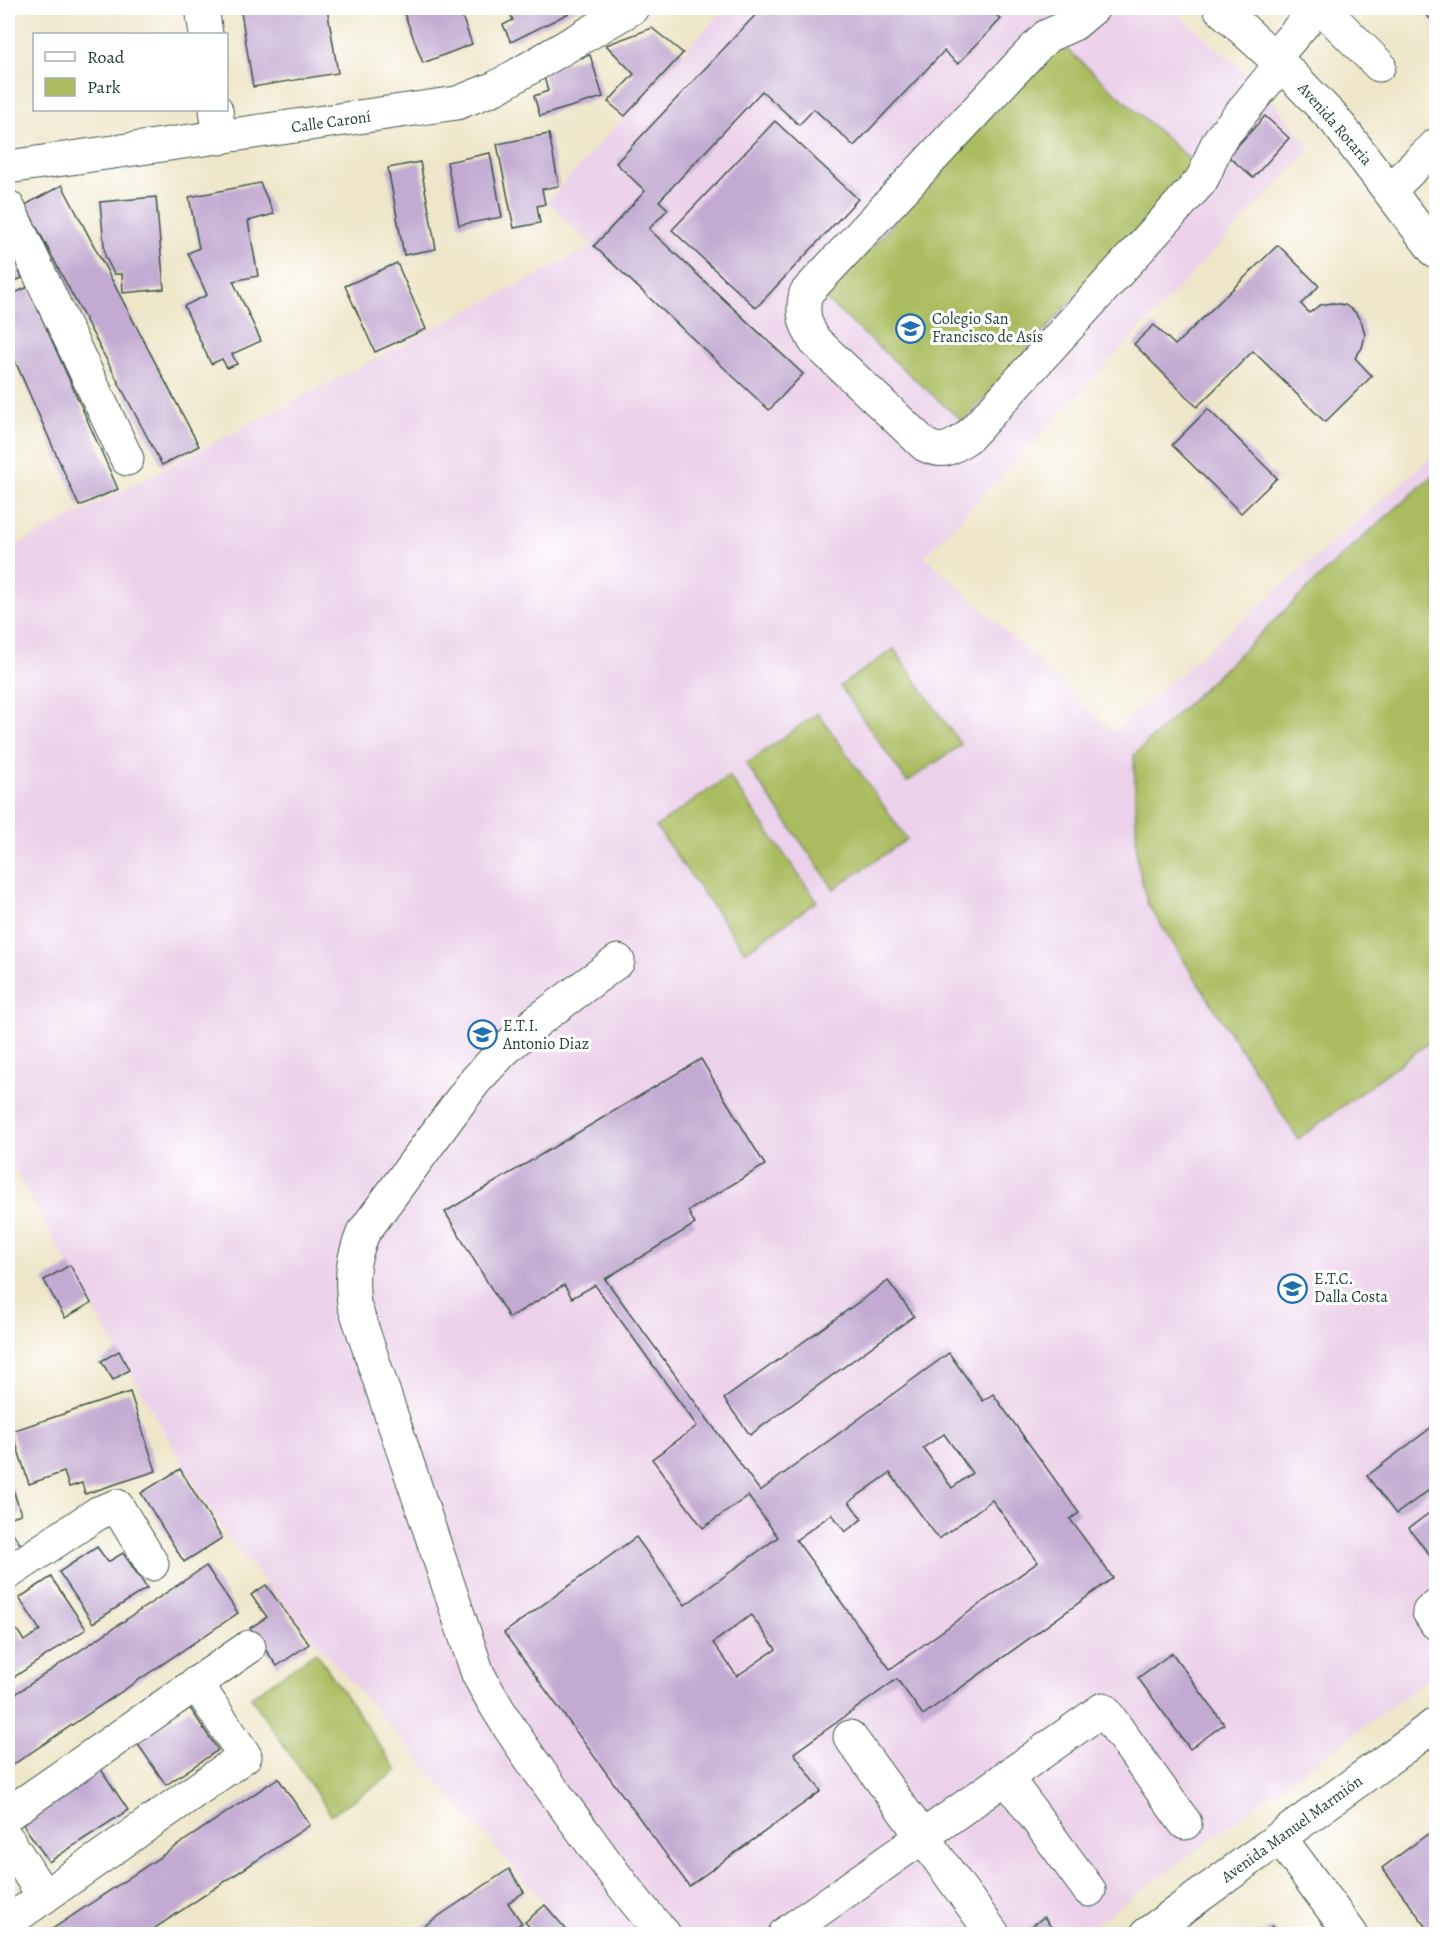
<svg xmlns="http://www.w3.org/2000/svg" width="1444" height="1942" viewBox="0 0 1444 1942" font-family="Alegreya,serif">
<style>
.built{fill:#ecd1ea}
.green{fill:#aabc5f;stroke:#647c4a;stroke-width:1.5}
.building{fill:#c3aad2;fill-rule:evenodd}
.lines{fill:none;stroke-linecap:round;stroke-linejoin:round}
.minor-casing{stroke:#3e564a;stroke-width:35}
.minor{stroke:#fff;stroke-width:33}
.labels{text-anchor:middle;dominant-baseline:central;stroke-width:6;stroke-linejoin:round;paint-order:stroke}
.street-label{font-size:16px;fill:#1f3d34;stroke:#fff}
.poi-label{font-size:16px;fill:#1f3d34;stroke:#fff;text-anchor:start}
</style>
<rect width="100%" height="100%" fill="#fff"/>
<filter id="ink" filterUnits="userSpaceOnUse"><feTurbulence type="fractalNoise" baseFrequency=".0167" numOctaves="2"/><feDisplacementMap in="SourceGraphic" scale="12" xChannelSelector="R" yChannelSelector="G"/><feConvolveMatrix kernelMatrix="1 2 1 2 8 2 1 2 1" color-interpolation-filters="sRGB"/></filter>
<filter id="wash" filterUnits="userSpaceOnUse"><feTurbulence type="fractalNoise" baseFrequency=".008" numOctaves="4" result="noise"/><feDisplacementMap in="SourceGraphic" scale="24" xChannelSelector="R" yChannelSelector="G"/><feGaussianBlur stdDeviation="1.35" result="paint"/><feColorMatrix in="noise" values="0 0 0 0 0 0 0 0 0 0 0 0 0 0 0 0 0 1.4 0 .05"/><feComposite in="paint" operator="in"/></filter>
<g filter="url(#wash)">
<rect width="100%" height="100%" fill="#efe6c9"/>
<polygon class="built" points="725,8 1172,8 1262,88 1311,148 925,556 1113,732 1436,453 1436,1673 1082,1934 570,1934 512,1866 310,1635 227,1537 184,1466 8,1159 8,550 593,246 547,201"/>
<g class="green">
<polygon points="1058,41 1195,164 963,422 825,299"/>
<polygon points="1436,473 1436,1037 1298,1139 1147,903 1137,860 1134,755 1345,553"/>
<polygon points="894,649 961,745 907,782 840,686"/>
<polygon points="818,713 907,839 834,889 746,764"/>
<polygon points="729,776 817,901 745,952 656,827"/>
<polygon points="316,1652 397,1771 331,1815 251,1697"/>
</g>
<g id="blocks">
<g class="building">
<polygon points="267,8 327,8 338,73 253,87 241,12"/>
<polygon points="402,8 459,8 472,44 423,63"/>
<polygon points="507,8 579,8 511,42 503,25 513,20"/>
<polygon points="762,8 987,8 1001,19 958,64 944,51 854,146 814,109 799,125 762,91 659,201 668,209 649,229 803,374 769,410 594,246 645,191 616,163"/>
<polygon points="1419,8 1436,8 1436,24"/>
<polygon points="652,28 683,53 625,116 608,102 634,74 606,45"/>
<polygon points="590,55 603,97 540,116 534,96 548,91 542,70"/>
<polygon points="1265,116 1289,138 1253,178 1228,156"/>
<polygon points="775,121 858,199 756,308 672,230"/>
<polygon points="549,134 559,186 542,189 545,204 537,206 540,223 514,228 497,144"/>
<polygon points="490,153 502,217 459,225 447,162"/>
<polygon points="420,162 436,249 404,255 388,168"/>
<polygon points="260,183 274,214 248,221 258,276 233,281 261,341 232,354 237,364 227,368 222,359 211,364 184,306 207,295 188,253 199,248 189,197"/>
<polygon points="62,185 199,446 162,465 25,205"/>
<polygon points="156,197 164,289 123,293 122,274 114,274 105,256 100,202"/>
<polygon points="8,245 22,278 8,284"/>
<polygon points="1278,245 1319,286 1301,304 1309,313 1320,305 1333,303 1345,305 1355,312 1362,323 1365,335 1362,348 1355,358 1372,376 1325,422 1253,351 1197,407 1134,344 1154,325 1175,345"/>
<polygon points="397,263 426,329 375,352 345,286"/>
<polygon points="28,287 118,489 79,506 8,345 8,296"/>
<polygon points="1208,409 1277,478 1241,513 1172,445"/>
<path d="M701,1059L765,1165L688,1211L695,1224L605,1279L760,1491L949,1353L983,1401L993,1394L1079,1513L1070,1519L1113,1578L923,1715L897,1679L794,1753L821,1791L689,1886L504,1633L636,1537L685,1605L778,1537L748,1496L703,1528L652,1459L697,1426L595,1285L572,1298L564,1285L509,1318L445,1212ZM944,1434L972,1473L952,1488L923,1448ZM890,1473L939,1539L992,1500L1038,1562L890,1669L796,1540L832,1514L845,1532L862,1519L849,1502ZM751,1615L776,1649L737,1676L713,1643Z"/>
<polygon points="70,1265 91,1303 65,1318 44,1280"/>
<polygon points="888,1281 914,1316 750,1435 724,1399"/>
<polygon points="119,1351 129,1370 113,1380 101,1361"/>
<polygon points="130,1392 156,1471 85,1494 82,1483 69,1487 64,1472 29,1484 12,1431"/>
<polygon points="1436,1424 1436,1485 1396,1514 1367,1476"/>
<polygon points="180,1469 222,1538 184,1562 141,1493"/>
<polygon points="8,1474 21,1514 8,1518"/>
<polygon points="1436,1508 1436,1564 1409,1528"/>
<polygon points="8,1526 21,1545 8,1554"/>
<polygon points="97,1547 108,1562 123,1553 147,1588 93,1623 59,1572"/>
<polygon points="206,1566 238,1613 8,1768 8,1699"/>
<polygon points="51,1577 86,1629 8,1681 8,1636 17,1630 24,1641 40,1630 19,1598"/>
<polygon points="266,1585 309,1644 277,1666 250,1628 267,1617 251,1595"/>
<polygon points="1172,1653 1224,1724 1190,1749 1138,1678"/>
<polygon points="190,1708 218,1750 166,1785 137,1743"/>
<polygon points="100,1768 128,1810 49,1862 20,1820"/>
<polygon points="278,1778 310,1825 146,1934 45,1934"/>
<polygon points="1436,1828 1436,1934 1432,1934 1382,1868"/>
<polygon points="509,1869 524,1892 508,1903 522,1923 505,1934 412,1934"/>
<polygon points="545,1905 570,1934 536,1934 525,1922"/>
<polygon points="1044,1917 1056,1934 1032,1934 1028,1929"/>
<polygon points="1272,1926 1278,1934 1261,1934"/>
</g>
</g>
</g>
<g filter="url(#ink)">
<use href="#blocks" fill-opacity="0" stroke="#3e564a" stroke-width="1.5"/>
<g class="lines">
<defs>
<g id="minor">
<polyline points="202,8 206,34"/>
<path d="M1093,8L1074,24L1047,36L1033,50L806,293C801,312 805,325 815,341L925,445C944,455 953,447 969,436L1200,182C1209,169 1211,153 1220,139L1281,64"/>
<polyline points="1220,8 1281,64 1335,120 1436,252"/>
<polyline points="1322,8 1379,65"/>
<polyline points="1274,58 1317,8"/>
<polyline points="216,110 220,138"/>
<polyline points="8,167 457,103 495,88 632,8"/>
<polyline points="1390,190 1436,145"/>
<polyline points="8,207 127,459"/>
<path d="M618,961L536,1022L504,1050L475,1081L363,1233C352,1261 351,1274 354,1304L478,1674C508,1731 547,1782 585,1834C610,1868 635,1904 664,1934"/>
<polyline points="8,1573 98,1513 117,1506 152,1564"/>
<polyline points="1436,1607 1429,1612 1436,1623"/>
<polyline points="850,1737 993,1934"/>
<polyline points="1006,1777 1089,1890"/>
<polyline points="8,1814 249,1647"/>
<polyline points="1280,1838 1351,1934"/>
<polyline points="8,1840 44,1897"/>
<polyline points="8,1922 245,1756 196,1683"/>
<polyline points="785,1934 1103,1709 1185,1823"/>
<polyline points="1147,1934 1436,1724"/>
</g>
</defs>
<use href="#minor" class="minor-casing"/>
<use href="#minor" class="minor"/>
</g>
</g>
<defs>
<symbol id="school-ring" viewBox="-11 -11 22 22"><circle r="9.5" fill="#fff" stroke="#1f6fb2" stroke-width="1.5"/><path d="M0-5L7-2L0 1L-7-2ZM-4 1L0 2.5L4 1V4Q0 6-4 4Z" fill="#1f6fb2"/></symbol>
<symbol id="university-ring" viewBox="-11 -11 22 22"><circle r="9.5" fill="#fff" stroke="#1f6fb2" stroke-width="1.5"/><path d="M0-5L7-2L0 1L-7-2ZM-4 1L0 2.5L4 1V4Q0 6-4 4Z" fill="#1f6fb2"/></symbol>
</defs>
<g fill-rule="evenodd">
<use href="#school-ring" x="894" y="312" width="33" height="33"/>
<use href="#university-ring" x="466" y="1018" width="33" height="33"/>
<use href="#university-ring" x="1276" y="1272" width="33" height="33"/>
</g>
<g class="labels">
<g class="street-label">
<text transform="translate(331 122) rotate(-8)">Calle Caroní</text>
<text transform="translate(1335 124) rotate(49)">Avenida Rotaria</text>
<text transform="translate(1292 1829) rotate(-36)">Avenida Manuel Marmión</text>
</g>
<g class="poi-label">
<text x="932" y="319">Colegio San<tspan x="932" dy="18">Francisco de Asís</tspan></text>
<text x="503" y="1026">E.T.I.<tspan x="503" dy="18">Antonio Diaz</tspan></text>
<text x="1314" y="1279">E.T.C.<tspan x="1314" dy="18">Dalla Costa</tspan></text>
</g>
</g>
<rect width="1444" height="1942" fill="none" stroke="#fff" stroke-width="30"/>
<rect x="33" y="33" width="195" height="78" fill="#ffffff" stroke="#a5b1ae" stroke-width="1.5"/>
<rect x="45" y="52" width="30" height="9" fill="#ffffff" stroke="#a5b1ae" stroke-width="1.5"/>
<text x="87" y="63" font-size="18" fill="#1f3d34">Road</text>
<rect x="45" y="78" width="30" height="18" fill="#aabc5f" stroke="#a5b1ae" stroke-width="1.5"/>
<text x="87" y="93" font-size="18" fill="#1f3d34">Park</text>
</svg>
